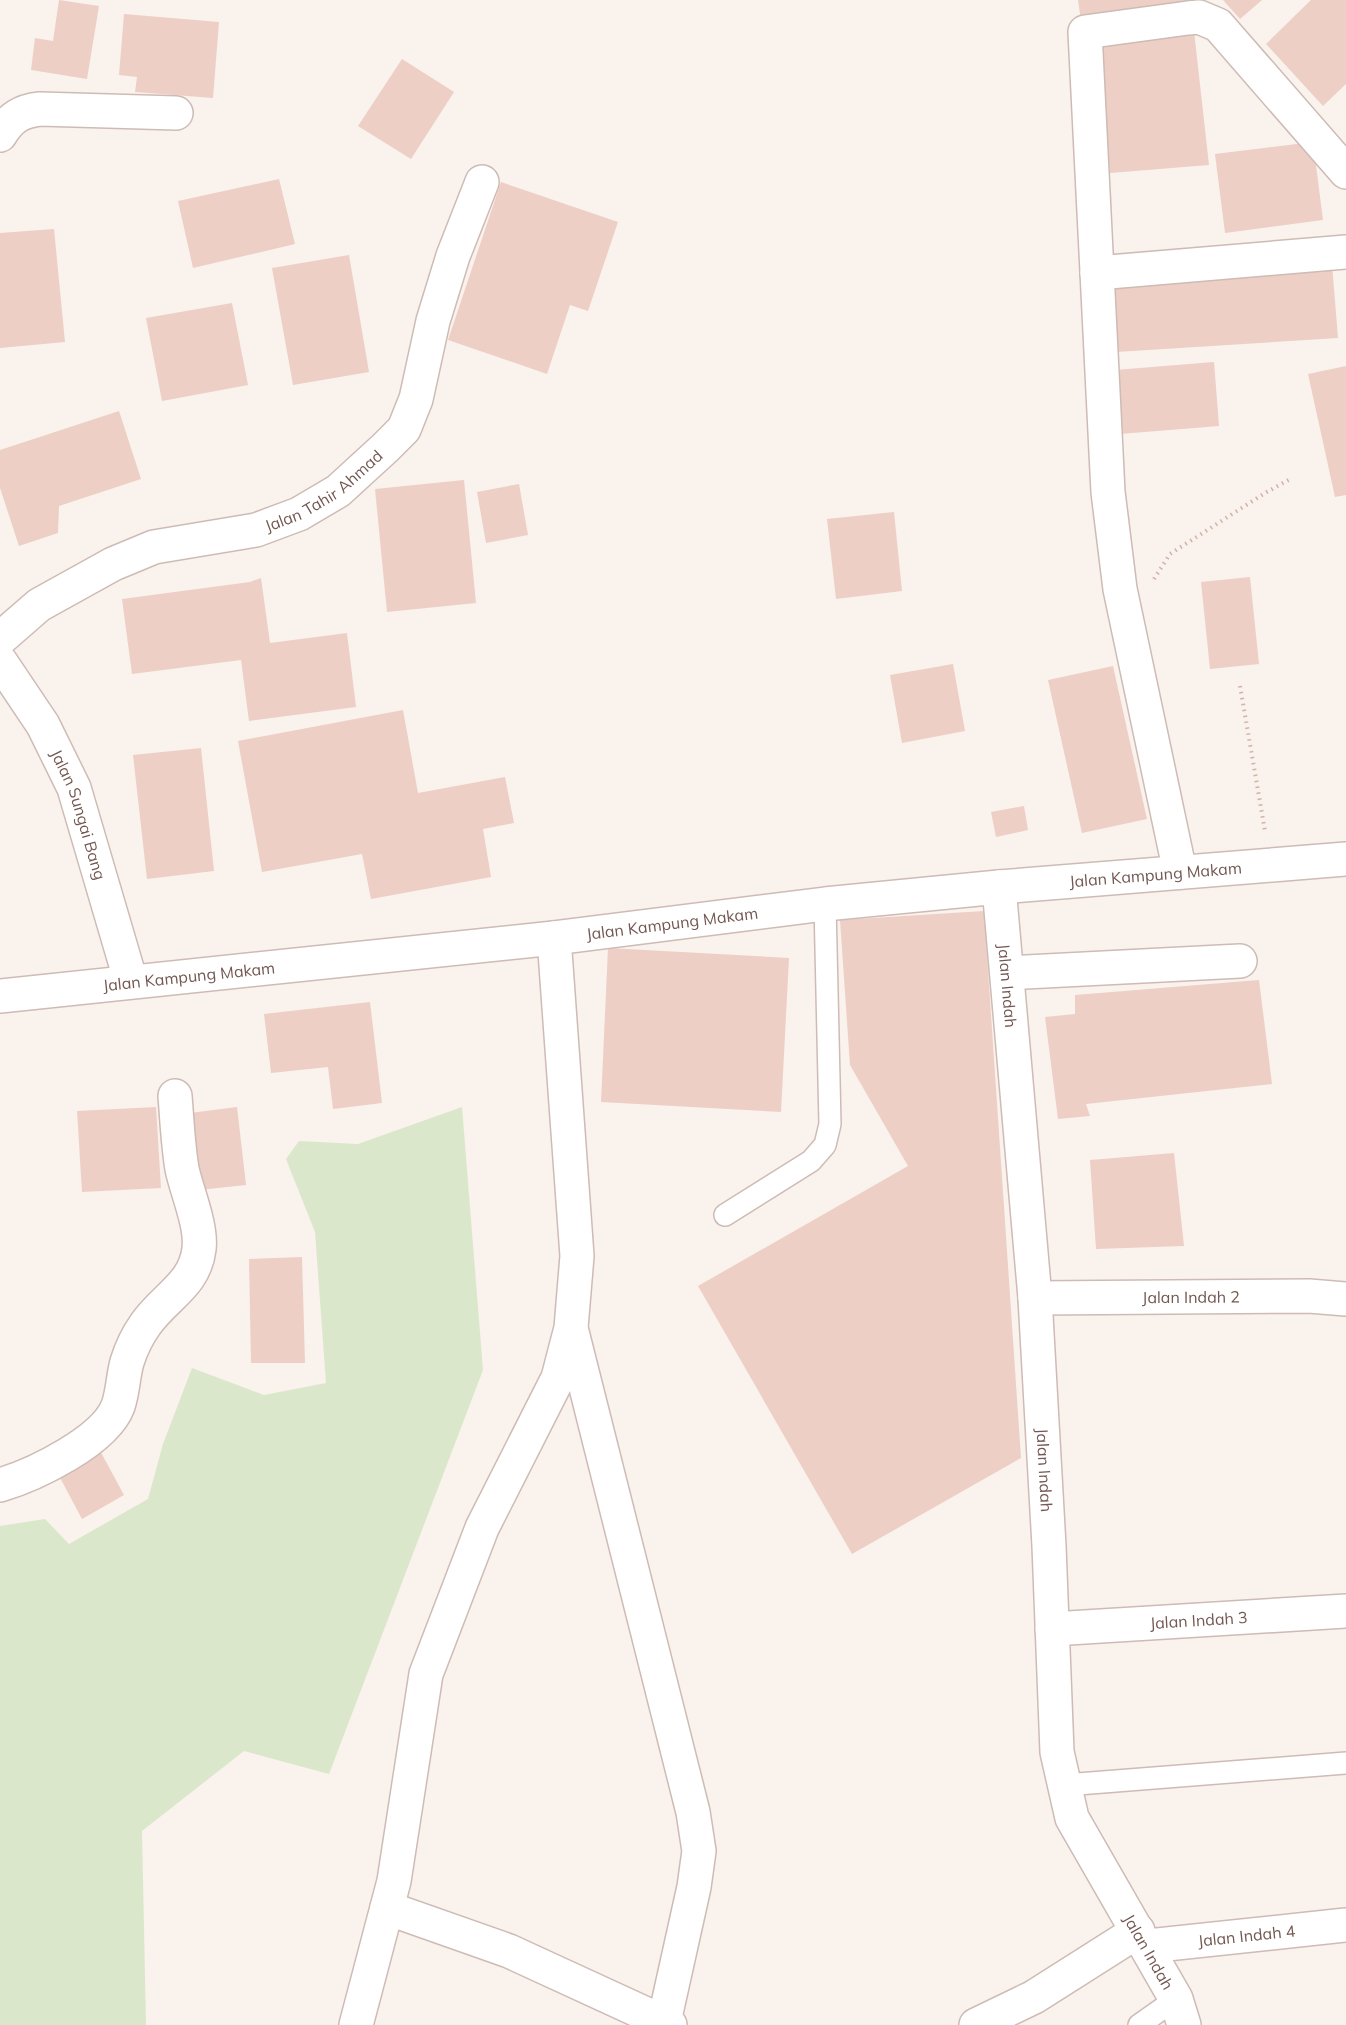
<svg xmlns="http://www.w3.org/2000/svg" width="1346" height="2025" viewBox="0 0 1346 2025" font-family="Mulish,sans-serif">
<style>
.green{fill:#dbe7cb}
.building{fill:#edcfc6}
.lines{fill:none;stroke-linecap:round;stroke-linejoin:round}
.service-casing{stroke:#cebbb5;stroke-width:24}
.minor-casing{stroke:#cebbb5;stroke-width:36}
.tertiary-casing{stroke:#cebbb5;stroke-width:36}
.path{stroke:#d2b2a9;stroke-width:4;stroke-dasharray:1.5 4.5;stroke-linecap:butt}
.service{stroke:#fff;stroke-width:21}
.minor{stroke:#fff;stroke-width:33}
.tertiary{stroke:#fff;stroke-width:33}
.labels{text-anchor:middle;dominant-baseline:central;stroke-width:4.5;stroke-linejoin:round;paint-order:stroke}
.street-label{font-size:16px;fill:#735751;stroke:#fdf7f2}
</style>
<rect width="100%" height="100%" fill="#faf2ec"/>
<polygon class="green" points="462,1107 483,1370 329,1774 244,1751 142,1831 146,2025 0,2025 0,1526 45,1519 69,1544 148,1499 163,1444 192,1368 264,1395 326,1383 315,1232 286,1159 299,1141 358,1144"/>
<g class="building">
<polygon points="59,0 99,6 87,79 31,70 35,38 53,41"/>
<polygon points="1078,0 1199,0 1199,5 1081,21"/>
<polygon points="1223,0 1262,0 1240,19"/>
<polygon points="1311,0 1346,0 1346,84 1323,106 1266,44"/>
<polygon points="124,14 219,22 213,98 135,92 137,77 119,75"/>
<polygon points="1194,31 1209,165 1110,173 1098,40"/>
<polygon points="402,59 454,92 411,159 358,126"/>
<polygon points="1313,142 1323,220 1225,233 1215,154"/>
<polygon points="279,179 295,244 193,268 178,201"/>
<polygon points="501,182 618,222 588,311 570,305 547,374 448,340"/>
<polygon points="54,229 65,342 0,348 0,233"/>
<polygon points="349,255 369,372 293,385 272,268"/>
<polygon points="1332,264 1338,338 1116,352 1111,279"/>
<polygon points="232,303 248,385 162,401 146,318"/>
<polygon points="1214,362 1219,426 1120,434 1115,370"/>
<polygon points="1346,366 1346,495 1335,497 1308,374"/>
<polygon points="119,411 141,479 59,506 58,533 19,546 0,488 0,450"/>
<polygon points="464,480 476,603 387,612 375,489"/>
<polygon points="519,484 528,535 486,543 477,492"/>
<polygon points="894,512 902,591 836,599 827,519"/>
<polygon points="1250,577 1259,664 1210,669 1201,582"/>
<polygon points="261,578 270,643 347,633 356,707 249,721 241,660 132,674 122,599 250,582"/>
<polygon points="953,664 965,731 902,743 890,675"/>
<polygon points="1113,666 1147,819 1082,833 1048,680"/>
<polygon points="403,710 418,793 505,777 514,823 483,829 491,877 371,899 362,854 262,872 238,741"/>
<polygon points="201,748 214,871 147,879 133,755"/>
<polygon points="1024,806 1028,830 996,837 991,812"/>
<polygon points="984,911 1021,1458 852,1554 698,1286 908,1166 850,1065 840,920"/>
<polygon points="608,948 789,958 781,1112 601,1102"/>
<polygon points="1259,980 1272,1084 1086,1104 1090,1116 1058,1119 1045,1017 1075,1014 1075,995"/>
<polygon points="370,1002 382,1103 333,1109 328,1067 271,1073 264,1014"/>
<polygon points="156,1107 161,1188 82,1192 77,1111"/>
<polygon points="237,1107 246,1185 199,1190 190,1113"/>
<polygon points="1174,1153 1184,1246 1096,1249 1090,1160"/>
<polygon points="302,1257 305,1363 251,1363 249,1259"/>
<polygon points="98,1447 124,1495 82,1519 56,1470"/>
</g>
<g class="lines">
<defs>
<g id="service">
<polyline points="725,1215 811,1161 825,1145 830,1124 825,904"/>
<polyline points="1065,1785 1346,1763"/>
<polyline points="1139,2025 1176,1999"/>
</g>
<g id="minor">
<path d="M0,135C10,118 21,111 40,109L176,113"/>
<polyline points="1097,273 1346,252"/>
<path id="s1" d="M0,639L39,605L113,564L154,547L256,530L299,514L338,491L385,448L404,429L416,399L433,321L453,256L482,182"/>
<path id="s2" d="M0,661L43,725L74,788L131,982"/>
<polyline points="1180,872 1120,589 1108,492 1085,32 1188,18 1199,17 1218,25 1346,172"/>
<path id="s3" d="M999,887L1035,1298L1049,1546L1057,1752L1072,1818L1176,1999L1184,2025"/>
<polyline points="1007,973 1240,961"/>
<path id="s4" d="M1035,1298L1309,1296L1346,1299"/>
<polyline points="572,1332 693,1812 699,1851 694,1887 664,2022"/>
<path d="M0,1485C34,1475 105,1441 118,1406C123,1392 123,1376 127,1362C131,1349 138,1335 145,1325C164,1297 195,1285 199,1249C202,1226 187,1192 182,1169C178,1145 177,1120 175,1096"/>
<path id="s5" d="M1052,1629L1346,1611"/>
<polyline points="387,1908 509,1951 670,2025"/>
<path id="s6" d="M1148,1946L1346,1925"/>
<polyline points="356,2025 394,1881 426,1674 482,1528 558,1378 571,1328 577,1256 554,938"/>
<polyline points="976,2025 1034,1997 1138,1931"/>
</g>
<g id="tertiary">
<path id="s7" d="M0,996L554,938L825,904L999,887L1346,859"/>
</g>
</defs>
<use href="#service" class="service-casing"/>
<use href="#minor" class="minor-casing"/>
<use href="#tertiary" class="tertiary-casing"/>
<g class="path">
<polyline points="1154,579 1170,554 1265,493 1292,478"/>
<polyline points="1240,686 1265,831"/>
</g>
<use href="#service" class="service"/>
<use href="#minor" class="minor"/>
<use href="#tertiary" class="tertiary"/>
</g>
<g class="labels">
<g class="street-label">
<text stroke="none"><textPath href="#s1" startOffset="363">Jalan Tahir Ahmad</textPath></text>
<text stroke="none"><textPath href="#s2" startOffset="174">Jalan Sungai Bang</textPath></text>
<text stroke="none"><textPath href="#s7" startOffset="1162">Jalan Kampung Makam</textPath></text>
<text stroke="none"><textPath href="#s7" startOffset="676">Jalan Kampung Makam</textPath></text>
<text stroke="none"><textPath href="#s7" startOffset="190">Jalan Kampung Makam</textPath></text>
<text stroke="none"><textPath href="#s3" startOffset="99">Jalan Indah</textPath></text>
<text stroke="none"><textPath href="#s4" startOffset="156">Jalan Indah 2</textPath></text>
<text stroke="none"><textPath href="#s3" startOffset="585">Jalan Indah</textPath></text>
<text stroke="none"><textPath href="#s5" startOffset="147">Jalan Indah 3</textPath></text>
<text stroke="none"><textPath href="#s6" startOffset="99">Jalan Indah 4</textPath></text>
<text stroke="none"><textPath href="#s3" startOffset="1089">Jalan Indah</textPath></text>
</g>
</g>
</svg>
